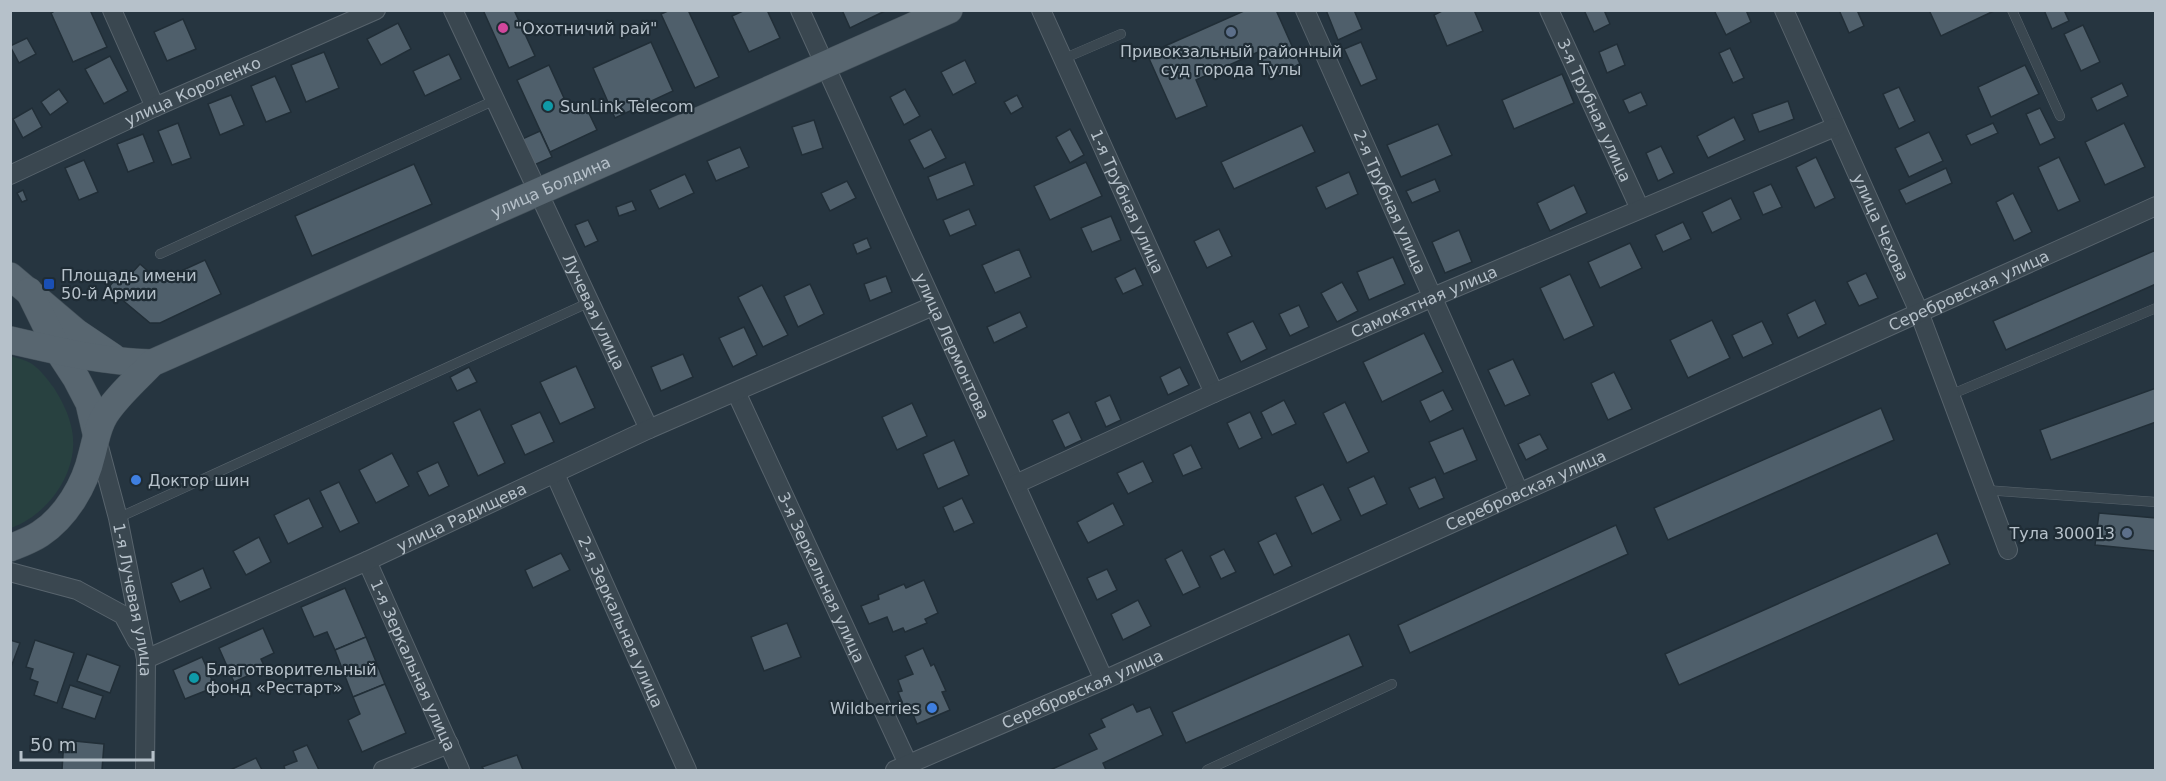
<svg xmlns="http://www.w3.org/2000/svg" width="2166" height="781" viewBox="0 0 2166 781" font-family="'DejaVu Sans',sans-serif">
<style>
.green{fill:#284140}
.building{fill:#4f5f6b;stroke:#212e37;stroke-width:1.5}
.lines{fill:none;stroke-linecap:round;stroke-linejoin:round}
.lane-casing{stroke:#58646d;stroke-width:10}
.street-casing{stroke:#58646d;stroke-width:20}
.primary-casing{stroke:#435059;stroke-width:28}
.lane{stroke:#3a4750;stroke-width:9}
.street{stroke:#3a4750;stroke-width:18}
.primary{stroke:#586670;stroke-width:27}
.hotel-dot{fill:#d1479c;stroke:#1f2c35;stroke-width:2}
.service-dot{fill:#5c6f8a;stroke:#1f2c35;stroke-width:2}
.culture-dot{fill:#0f9aa8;stroke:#1f2c35;stroke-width:2}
.transit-dot{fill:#1a4fb4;stroke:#1f2c35;stroke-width:2}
.shop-dot{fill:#3f7fe0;stroke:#1f2c35;stroke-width:2}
.labels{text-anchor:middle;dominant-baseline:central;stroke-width:4.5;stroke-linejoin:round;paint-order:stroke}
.poi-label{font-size:16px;fill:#b6c1ca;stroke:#1f2c35;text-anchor:start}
.street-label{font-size:16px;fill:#b6c1ca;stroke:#1f2c35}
</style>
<rect width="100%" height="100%" fill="#263540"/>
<path class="green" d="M10,356C17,358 26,360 32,364C40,369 48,380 54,388C62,401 69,414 72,430C80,471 48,515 11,528Z"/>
<g class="building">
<polygon points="56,10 90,10 107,47 73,62 51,13"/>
<polygon points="483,10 514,10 535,56 509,68"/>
<polygon points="670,10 688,10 719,77 695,88 661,14"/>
<polygon points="745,10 767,10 780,38 749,52 732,16"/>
<polygon points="842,10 887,10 850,28"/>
<polygon points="1246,10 1276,10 1300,64 1270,78 1258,52 1196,80 1207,106 1176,119 1147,54"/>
<polygon points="1326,10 1354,10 1362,29 1338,40"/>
<polygon points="1444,10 1474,10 1483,31 1447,46 1434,15"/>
<polygon points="1584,10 1604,10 1610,24 1594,32"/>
<polygon points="1714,10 1746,10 1751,22 1726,35"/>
<polygon points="1839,10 1857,10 1864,26 1849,33"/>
<polygon points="1929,10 1996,10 1941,36"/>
<polygon points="2044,10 2064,10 2069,21 2052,29"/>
<polygon points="183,19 196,49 167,61 154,32"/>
<polygon points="398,23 411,49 381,65 367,39"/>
<polygon points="2083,25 2100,62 2081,71 2064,34"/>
<polygon points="27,38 36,54 19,63 10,46"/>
<polygon points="651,42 673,91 615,118 593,68"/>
<polygon points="1361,42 1377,79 1361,86 1344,49"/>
<polygon points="1617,44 1625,65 1607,73 1599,52"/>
<polygon points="1730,48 1744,78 1733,83 1719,53"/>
<polygon points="324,52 339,88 306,102 291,65"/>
<polygon points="449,54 461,79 425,96 413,71"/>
<polygon points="110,56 128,91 104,104 85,69"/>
<polygon points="965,60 976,83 953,95 941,72"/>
<polygon points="549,65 569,109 584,103 597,130 550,152 517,80"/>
<polygon points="2025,65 2039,94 1991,117 1978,87"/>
<polygon points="1562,74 1574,103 1514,129 1502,100"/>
<polygon points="275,76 291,112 266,122 251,86"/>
<polygon points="2122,83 2128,96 2097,111 2091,98"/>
<polygon points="1899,87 1915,121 1899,129 1883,94"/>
<polygon points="59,89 68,102 50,115 41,102"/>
<polygon points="905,89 920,116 904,125 890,97"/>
<polygon points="1641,92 1647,105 1629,113 1623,100"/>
<polygon points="231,95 244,125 220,135 208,104"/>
<polygon points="1017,95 1023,107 1011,114 1004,102"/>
<polygon points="1788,101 1794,119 1759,132 1752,114"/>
<polygon points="32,108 42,127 23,138 13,119"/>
<polygon points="2040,108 2055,138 2040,145 2026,114"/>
<polygon points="1734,117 1745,140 1708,158 1697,136"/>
<polygon points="814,120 823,148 802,155 792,127"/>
<polygon points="178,123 191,158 172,165 158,131"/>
<polygon points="1993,123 1998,133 1971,145 1966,135"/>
<polygon points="2124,123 2145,167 2105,185 2085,142"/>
<polygon points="1438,124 1452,155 1401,177 1387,145"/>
<polygon points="1302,125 1315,152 1234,189 1221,162"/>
<polygon points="931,129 946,158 924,169 909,140"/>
<polygon points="1070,129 1084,155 1070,163 1056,137"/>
<polygon points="540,131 552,157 532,166 520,140"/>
<polygon points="1929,132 1943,161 1909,177 1895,148"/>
<polygon points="143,134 154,162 128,172 117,144"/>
<polygon points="1661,146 1674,173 1658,181 1646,153"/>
<polygon points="740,147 749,167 716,181 707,161"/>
<polygon points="1816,157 1835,198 1815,208 1796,167"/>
<polygon points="2059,157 2080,201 2058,211 2038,167"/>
<polygon points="84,160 98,192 79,200 65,168"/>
<polygon points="965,162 974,185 937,200 928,177"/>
<polygon points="1086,162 1102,196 1050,220 1034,186"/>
<polygon points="414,164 432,204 312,256 295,216"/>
<polygon points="1946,168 1952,183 1906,204 1899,190"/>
<polygon points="1349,172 1358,194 1326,209 1316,187"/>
<polygon points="685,174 694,193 659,209 650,190"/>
<polygon points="1435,179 1440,191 1412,203 1406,191"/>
<polygon points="847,181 856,198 830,211 821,193"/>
<polygon points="1771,184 1782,207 1763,215 1753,192"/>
<polygon points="1574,185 1587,213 1550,231 1537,203"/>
<polygon points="23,190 27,200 22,202 17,193"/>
<polygon points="2013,193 2032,232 2014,241 1996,202"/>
<polygon points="1731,198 1741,219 1712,233 1702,212"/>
<polygon points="632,201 636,210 619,216 616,207"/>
<polygon points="969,209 976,225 950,236 943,220"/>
<polygon points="1111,216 1121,240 1092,252 1081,228"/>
<polygon points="588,220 598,241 585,247 575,225"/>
<polygon points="1683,222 1691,239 1663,252 1655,235"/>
<polygon points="1219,229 1232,256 1207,268 1194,241"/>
<polygon points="1459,230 1472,262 1445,273 1432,242"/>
<polygon points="867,238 871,248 857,254 853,244"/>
<polygon points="1630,243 1642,268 1600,288 1588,262"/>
<polygon points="1019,249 1031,277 995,293 982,265"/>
<polygon points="2156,250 2156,284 2006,350 1993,321"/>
<polygon points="1393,257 1405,284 1369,300 1357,272"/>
<polygon points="205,260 221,294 160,323 150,323 108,288 120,274 126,270 131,274 140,264 156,278 168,277"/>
<polygon points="1135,268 1143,285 1123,294 1115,278"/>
<polygon points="1866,273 1878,298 1859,306 1847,282"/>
<polygon points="1570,274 1594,326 1564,340 1540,288"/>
<polygon points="886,276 892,292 870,301 864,284"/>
<polygon points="1342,282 1358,311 1337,322 1321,293"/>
<polygon points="810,284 824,314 798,327 784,296"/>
<polygon points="762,285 788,335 763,347 738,297"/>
<polygon points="1815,300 1826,324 1798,338 1787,314"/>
<polygon points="1299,305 1309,327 1290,336 1279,314"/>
<polygon points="1020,312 1027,327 994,343 987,327"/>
<polygon points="1712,320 1730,358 1688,378 1670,340"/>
<polygon points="1253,321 1267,349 1241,362 1227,333"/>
<polygon points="1762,321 1773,344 1743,358 1732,335"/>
<polygon points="744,327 757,355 733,367 719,338"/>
<polygon points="1424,333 1443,372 1382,402 1363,362"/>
<polygon points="683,354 693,377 661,391 651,367"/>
<polygon points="1513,359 1530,395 1505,406 1488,370"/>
<polygon points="576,366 595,408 560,424 540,382"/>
<polygon points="469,367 477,382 457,391 450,377"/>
<polygon points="1180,367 1189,385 1168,395 1160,377"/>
<polygon points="1614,372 1632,409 1608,420 1591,383"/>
<polygon points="2156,388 2156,422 2051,460 2040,430"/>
<polygon points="1443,390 1453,410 1430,422 1420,401"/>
<polygon points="1110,395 1121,420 1106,427 1095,402"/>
<polygon points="1284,400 1296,424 1272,435 1261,412"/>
<polygon points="1345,402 1369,452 1347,463 1323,413"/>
<polygon points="912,403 927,436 897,450 882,417"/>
<polygon points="1881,408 1894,440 1668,540 1654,508"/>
<polygon points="480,409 505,463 478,476 453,422"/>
<polygon points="540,412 554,442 525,455 511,425"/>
<polygon points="1069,412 1082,440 1065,448 1052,420"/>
<polygon points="1250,412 1262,438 1239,449 1227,423"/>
<polygon points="1463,428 1477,460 1444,474 1429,442"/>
<polygon points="1540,434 1548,449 1526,460 1518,444"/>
<polygon points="954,440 969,475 938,489 923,454"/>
<polygon points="1191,445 1202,468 1183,476 1173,454"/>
<polygon points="392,453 409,486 376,503 359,470"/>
<polygon points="1143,461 1153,482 1128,494 1117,473"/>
<polygon points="438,462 449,486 429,496 417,472"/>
<polygon points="1374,476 1387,504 1361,516 1348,488"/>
<polygon points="1435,477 1444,498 1419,509 1409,488"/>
<polygon points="339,482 359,523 340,532 320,491"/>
<polygon points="1323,484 1341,520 1312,534 1295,497"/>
<polygon points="309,498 323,527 288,544 274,515"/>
<polygon points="962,498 974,523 954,532 943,507"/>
<polygon points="1113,503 1124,525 1088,543 1077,522"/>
<polygon points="2099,513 2156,518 2156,551 2095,545"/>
<polygon points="1616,525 1628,554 1410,653 1398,625"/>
<polygon points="1276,533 1292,566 1274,575 1258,542"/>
<polygon points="1937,533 1950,564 1679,685 1665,654"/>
<polygon points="259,537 271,562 246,575 233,551"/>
<polygon points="1224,549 1236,572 1221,579 1210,556"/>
<polygon points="1182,550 1200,587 1183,595 1165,559"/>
<polygon points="561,553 570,570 533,588 525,570"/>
<polygon points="203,568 211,588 180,602 171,583"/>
<polygon points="1107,569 1117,590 1097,600 1087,578"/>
<polygon points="924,580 938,613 925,619 927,623 905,632 903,628 893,632 887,617 869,624 861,606 879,599 878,595 904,584 906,588"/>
<polygon points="345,588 366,637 335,650 327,632 314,637 301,607"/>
<polygon points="1138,600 1151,626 1123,640 1111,614"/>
<polygon points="787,623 801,657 764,671 751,637"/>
<polygon points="263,628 274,653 261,659 265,668 234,682 219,648"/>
<polygon points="1349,634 1363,666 1186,743 1172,712"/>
<polygon points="366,637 385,684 353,697 335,650"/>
<polygon points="10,640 20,643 10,670"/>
<polygon points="35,640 74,653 57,703 34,695 38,682 30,679 33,669 26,667"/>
<polygon points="923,648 931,666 934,664 946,691 942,692 950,710 917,724 912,712 907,714 898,692 902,691 898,680 913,674 905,656"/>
<polygon points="87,654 120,666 110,693 77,681"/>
<polygon points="202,657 215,687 185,699 173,670"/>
<polygon points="385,684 406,733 362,752 348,720 360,714 353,697"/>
<polygon points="70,685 103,696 95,719 62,708"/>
<polygon points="1133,704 1137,712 1150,707 1163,735 1103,763 1106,770 1050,770 1097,749 1089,734 1105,727 1101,719"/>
<polygon points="64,740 104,744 102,770 62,770"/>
<polygon points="307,745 319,770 285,770 284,766 297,761 293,751"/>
<polygon points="517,755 523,770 484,770 482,767"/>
<polygon points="256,758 262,770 230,770"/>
</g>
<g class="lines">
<defs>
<g id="lane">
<polyline points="2012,10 2060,116"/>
<polyline points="1063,59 1121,34"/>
<polyline points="160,254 495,100"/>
<polyline points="1950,395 2156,308"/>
<polyline points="1985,490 2156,502"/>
<polyline points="118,518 590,302"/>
<polyline points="1207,770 1392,684"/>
</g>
<g id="street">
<polyline points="112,10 155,107"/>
<path id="s1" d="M453,10L649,429"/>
<path id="s2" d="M800,10L1104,680"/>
<path id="s3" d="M1041,10L1214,393"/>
<path id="s4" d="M1305,10L1519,492"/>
<path id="s5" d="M1549,10L1640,209"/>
<path id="s6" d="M1784,10L1919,312L2008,550"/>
<path id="s7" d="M10,175L155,107L376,10"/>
<path id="s8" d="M736,392L908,764"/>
<path id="s9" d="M97,439L118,518L146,659L145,770"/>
<path id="s10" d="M555,474L687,770"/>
<path id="s11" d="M1016,484L1214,393L1433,297L1835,127"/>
<path id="s12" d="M367,561L460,770"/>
<polyline points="10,572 77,590 123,615 137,641"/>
<path id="s13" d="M146,659L367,561L649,429L933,306"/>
<polyline points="383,770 449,744"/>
<path id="s14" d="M895,770L1104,680L2156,206"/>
</g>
<g id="primary">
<polyline points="10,276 76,332 113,357"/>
<polyline points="29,291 59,352 76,378 89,403 96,433"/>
<path d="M10,340C57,351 104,362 152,363"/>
<path id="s15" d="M10,548C20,544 31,540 40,534C66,517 85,485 92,454C96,440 97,428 105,415C117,396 136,380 152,363L949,10"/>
</g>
</defs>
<use href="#lane" class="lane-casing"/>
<use href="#street" class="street-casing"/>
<use href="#primary" class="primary-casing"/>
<use href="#lane" class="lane"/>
<use href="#street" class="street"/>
<use href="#primary" class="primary"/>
</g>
<circle class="hotel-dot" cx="503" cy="28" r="6"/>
<g class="service-dot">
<circle cx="1231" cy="32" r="6"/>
<circle cx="2127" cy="533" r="6"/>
</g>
<g class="culture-dot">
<circle cx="548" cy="106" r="6"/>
<circle cx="194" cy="678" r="6"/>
</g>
<rect class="transit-dot" x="43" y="278" width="12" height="12" rx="3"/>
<g class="shop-dot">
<circle cx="136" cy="480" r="6"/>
<circle cx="932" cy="708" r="6"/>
</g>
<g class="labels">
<g class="poi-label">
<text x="515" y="28">"Охотничий рай"</text>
<text x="1231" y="51" text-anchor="middle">Привокзальный районный<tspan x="1231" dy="18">суд города Тулы</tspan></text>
<text x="560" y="106">SunLink Telecom</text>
<text x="61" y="275">Площадь имени<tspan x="61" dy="18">50-й Армии</tspan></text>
<text x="148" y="480">Доктор шин</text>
<text x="2115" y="533" text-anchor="end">Тула 300013</text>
<text x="206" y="669">Благотворительный<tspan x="206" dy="18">фонд «Рестарт»</tspan></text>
<text x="920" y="708" text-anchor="end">Wildberries</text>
</g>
<g class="street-label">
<text stroke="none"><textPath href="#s7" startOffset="201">улица Короленко</textPath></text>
<text stroke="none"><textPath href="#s5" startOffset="110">3-я Трубная улица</textPath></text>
<text stroke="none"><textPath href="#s15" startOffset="678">улица Болдина</textPath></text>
<text stroke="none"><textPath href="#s3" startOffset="210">1-я Трубная улица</textPath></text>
<text stroke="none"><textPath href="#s4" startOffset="210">2-я Трубная улица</textPath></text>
<text stroke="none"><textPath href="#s6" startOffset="238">улица Чехова</textPath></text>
<text stroke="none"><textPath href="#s14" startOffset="1176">Серебровская улица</textPath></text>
<text stroke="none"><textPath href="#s11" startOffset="447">Самокатная улица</textPath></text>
<text stroke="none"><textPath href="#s1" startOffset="333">Лучевая улица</textPath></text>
<text stroke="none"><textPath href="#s2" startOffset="369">улица Лермонтова</textPath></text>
<text stroke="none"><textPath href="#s14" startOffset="690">Серебровская улица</textPath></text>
<text stroke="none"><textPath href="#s13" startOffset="346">улица Радищева</textPath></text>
<text stroke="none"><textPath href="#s8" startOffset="204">3-я Зеркальная улица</textPath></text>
<text stroke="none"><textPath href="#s9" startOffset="165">1-я Лучевая улица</textPath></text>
<text stroke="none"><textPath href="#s10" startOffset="162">2-я Зеркальная улица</textPath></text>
<text stroke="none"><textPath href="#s12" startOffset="114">1-я Зеркальная улица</textPath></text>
<text stroke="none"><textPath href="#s14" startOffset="204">Серебровская улица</textPath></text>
</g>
</g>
<rect width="2166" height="781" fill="none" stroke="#b6c1ca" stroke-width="24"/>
<path d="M21 751v9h132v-9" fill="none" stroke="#b6c1ca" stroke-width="3"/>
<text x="30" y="751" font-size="18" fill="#b6c1ca" stroke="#1f2c35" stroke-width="4.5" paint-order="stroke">50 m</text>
</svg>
